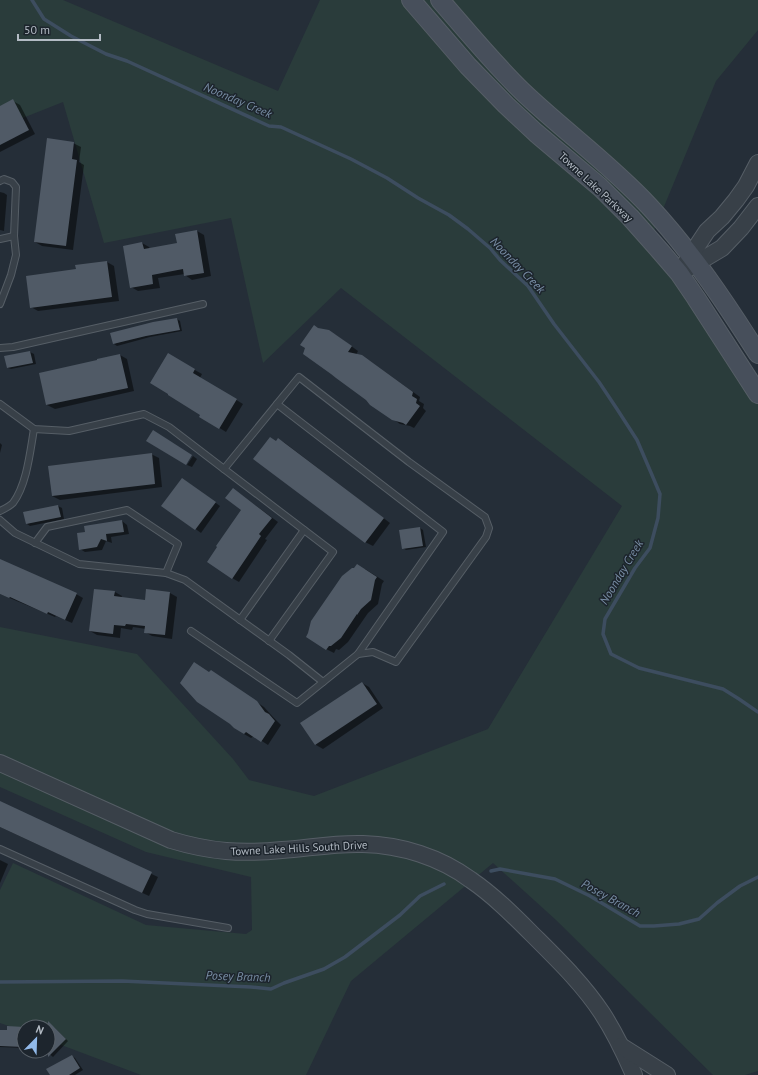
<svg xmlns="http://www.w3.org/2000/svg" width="758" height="1075" viewBox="0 0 758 1075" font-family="'PT Sans',sans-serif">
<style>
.green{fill:#2a3c3b}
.shadow{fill:#0007}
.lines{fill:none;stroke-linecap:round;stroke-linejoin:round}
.stream{stroke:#3d4d5f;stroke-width:3.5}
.building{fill:#505a66}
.service-casing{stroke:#565e66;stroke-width:8}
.tertiary-casing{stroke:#565e66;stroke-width:18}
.secondary-casing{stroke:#565e66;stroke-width:20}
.service{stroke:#384048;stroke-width:6}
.tertiary{stroke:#384048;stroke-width:16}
.secondary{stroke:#474f5b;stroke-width:18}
.labels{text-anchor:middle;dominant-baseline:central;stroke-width:3;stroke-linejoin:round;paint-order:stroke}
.street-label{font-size:11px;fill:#b3bbc4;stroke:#1d252d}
.water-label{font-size:12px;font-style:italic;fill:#788da4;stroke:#1d252d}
</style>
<rect width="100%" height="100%" fill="#252e38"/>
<polygon class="green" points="0,0 63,0 278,91 320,0 758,0 758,30 716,81 651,238 758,398 758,1071 745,1075 713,1075 556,920 493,863 351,981 306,1075 141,1075 48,1040 48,1027 24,1027 24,1031 0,1023 0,890 13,863 146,925 246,934 252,930 251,877 146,852 0,787 0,627 137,654 233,759 249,780 314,796 488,729 622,506 341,288 263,363 231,218 104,243 63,102 0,127"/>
<g class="shadow">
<polygon points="13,101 20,105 35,134 0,152 0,107"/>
<polygon points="73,143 81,147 79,162 84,165 73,250 42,246 35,242"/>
<polygon points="0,192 4,193 7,195 4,231 0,230"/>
<polygon points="197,231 204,235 211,276 192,280 185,275 185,274 158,278 160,288 138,291 131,287 142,243 149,247 150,249 178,244"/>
<polygon points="107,262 114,266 119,301 38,311 31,307 77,270"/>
<polygon points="177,319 180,321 182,331 150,337 117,346 114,344"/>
<polygon points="319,329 336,335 358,351 356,355 370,361 420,397 419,401 424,404 423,408 426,411 414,428 410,426 400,424 393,419"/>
<polygon points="30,352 34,354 36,364 11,369 8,368 6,357"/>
<polygon points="120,355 127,359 134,391 55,409 47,405 40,374 98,361"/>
<polygon points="168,355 202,374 200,378 243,404 226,432 200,416 201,415"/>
<polygon points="278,439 285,443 390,523 373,546 365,542 276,442"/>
<polygon points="0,443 2,445 0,453"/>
<polygon points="151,454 159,458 162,487 60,500 52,496"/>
<polygon points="193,456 197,459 192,467 187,465"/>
<polygon points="187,482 220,506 201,533 163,505"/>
<polygon points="239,493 278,522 265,539 267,540 239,582 232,578 242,510"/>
<polygon points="58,506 62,508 64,519 30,526 27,524"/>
<polygon points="122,521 127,525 129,534 111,537 112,543 106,541 102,550 85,552 80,549"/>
<polygon points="420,528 423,530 426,547 406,550 403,548"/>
<polygon points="0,560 76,594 83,598 72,623 56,616 55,617 0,594"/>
<polygon points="365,569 384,581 382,584 378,604 368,613 348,642 339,650 336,649 334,653 326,649"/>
<polygon points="115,592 122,596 121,598 146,601 170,593 177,597 172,639 152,636 145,632 146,629 133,627 132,630 121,628 120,638 97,635 90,631"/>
<polygon points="211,671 264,707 273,717 281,725 268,745 254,736 251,738 244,734 209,673"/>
<polygon points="362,683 369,687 383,708 323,749 316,745 302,724"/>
<polygon points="0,803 158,877 149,896 0,827"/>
<polygon points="0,860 8,864 0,883"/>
<polygon points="52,1026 55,1028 68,1041 53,1057 46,1051 48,1051 48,1030"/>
<polygon points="24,1028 24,1048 0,1047 0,1031 8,1031"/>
<polygon points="72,1056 75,1058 83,1070 75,1075 51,1075"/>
</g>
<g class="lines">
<g class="stream">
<polyline points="32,0 44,19 71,36 106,54 127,61 269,126 281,127 351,159 387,178 418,198 449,215 468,229 490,248 500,260 528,286 554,324 599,382 617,409 637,440 652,475 660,494 658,518 650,548 635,568 605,619 603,634 611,654 639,668 723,689 739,699 758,712"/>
<polyline points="491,871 500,869 555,879 590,896 640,926 654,926 679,924 699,919 717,903 740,886 758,877"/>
<polyline points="0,982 122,981 251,987 271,989 284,983 324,969 345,957 400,915 420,896 444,884"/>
</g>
</g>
<g class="building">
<polygon points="13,99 29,130 0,145 0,106"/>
<polygon points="47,138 74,142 72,159 77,160 66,246 34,242"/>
<polygon points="197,230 204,273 184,276 183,269 152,275 153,284 130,288 123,246 142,242 144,249 177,243 175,234"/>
<polygon points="107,261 112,297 30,308 26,276 76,269 75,265"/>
<polygon points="177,318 180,330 146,336 113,344 110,333 153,322"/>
<polygon points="314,325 318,328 329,330 352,346 348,352 362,355 413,392 412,396 417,399 416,403 420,406 406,425 403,423 392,420 370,405 366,400 336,378 331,374 303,354 305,348 300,345"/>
<polygon points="30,351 33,363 7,368 4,356"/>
<polygon points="168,353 195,369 193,373 237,399 219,429 199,417 200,415 168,395 168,394 150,383"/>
<polygon points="120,354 128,388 46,405 39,373 97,360 97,359"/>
<polygon points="153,430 192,455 186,465 146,441"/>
<polygon points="270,437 276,441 278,438 384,518 365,543 253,459"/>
<polygon points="152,453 155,484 52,496 48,466"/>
<polygon points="182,478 216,502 195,530 161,506"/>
<polygon points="233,488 272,518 259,534 261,536 232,579 207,562 217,547 216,546 241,510 225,498"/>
<polygon points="58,505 61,517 26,524 23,512"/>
<polygon points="122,520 124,532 106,534 107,541 101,539 97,547 79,550 77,533 85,532 84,526"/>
<polygon points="420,527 423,546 402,549 399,530"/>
<polygon points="0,559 77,593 65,620 48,612 47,614 10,597 9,598 0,594"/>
<polygon points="357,564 377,577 375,580 371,600 361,609 357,615 357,614 341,638 331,646 329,646 326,650 306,637 308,633 311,621 342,576 352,568 354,568"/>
<polygon points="94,589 115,591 114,596 145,600 146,589 170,592 165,635 144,633 145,626 126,624 125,626 114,625 113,634 89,631"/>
<polygon points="194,662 209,672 211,670 257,701 265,712 269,714 275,721 261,742 246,732 244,734 234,728 230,724 197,702 180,683"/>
<polygon points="362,682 377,704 315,745 300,723"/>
<polygon points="0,801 152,872 142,893 0,827"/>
<polygon points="48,1021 66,1039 48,1057"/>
<polygon points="7,1026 24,1027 23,1047 0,1046 0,1030 7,1030"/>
<polygon points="72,1055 80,1068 69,1075 50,1075 46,1069"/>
</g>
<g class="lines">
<defs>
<g id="service">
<polyline points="0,181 4,179 12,182 16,187 14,236 16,255 11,275 0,304"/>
<polyline points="0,239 14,236"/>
<polyline points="0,348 13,347 203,304"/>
<polyline points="0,404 34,429 69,431 144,414 169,427 224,469 299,377 409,462 485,517 489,528 486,537 396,662 373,652 358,654 297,703 191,631"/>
<polyline points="277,404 443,532 358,654"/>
<polyline points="224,469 333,552 269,641"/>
<path d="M0,511C4,509 10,506 13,503C27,484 30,452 34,429"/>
<polyline points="0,520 15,533 79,564 166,573 185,580 289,655 323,682"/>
<polyline points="35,543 47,527 127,510 178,544 166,573"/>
<polyline points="240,620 304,530"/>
<polyline points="0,849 135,910 147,914 228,928"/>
</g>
<g id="tertiary">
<polyline points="685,270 722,248 741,228 758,206"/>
<polyline points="679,273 707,231 722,217 736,200 746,186 758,163"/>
<path d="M0,763L171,840C211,852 241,854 282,850C309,848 336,843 363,844C401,845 440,857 471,880C493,895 513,915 532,934C557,959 583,984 602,1013C615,1033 625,1054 634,1075"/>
<polyline points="621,1046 667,1075"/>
</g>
<g id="secondary">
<polyline points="411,0 468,66 506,105 536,133 600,187 630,217 661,252 679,273 696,298 758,394"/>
<path d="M440,0C467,31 493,63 523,92C564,131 610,164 649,206C691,251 725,302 758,354"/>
</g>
</defs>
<use href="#service" class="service-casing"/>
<use href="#tertiary" class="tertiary-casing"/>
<use href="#secondary" class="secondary-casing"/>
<use href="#service" class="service"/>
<use href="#tertiary" class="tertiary"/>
<use href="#secondary" class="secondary"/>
</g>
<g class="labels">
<g class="street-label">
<text transform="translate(596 187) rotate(43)">Towne Lake Parkway</text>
<text transform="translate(299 848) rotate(-3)">Towne Lake Hills South Drive</text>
</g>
<g class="water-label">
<text transform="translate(238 100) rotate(23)">Noonday Creek</text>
<text transform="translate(518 265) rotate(46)">Noonday Creek</text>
<text transform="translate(621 572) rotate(-59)">Noonday Creek</text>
<text transform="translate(611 898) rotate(29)">Posey Branch</text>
<text transform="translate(238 976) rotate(2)">Posey Branch</text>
</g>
</g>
<g transform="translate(36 1039) rotate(23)"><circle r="19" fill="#1d252d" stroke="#596169"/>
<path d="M0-3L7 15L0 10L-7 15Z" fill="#92baea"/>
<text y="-6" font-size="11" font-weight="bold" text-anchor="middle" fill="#b3bbc4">N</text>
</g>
<path d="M18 34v6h82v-6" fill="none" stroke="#b3bbc4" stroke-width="2"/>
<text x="24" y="34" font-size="12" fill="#b3bbc4" stroke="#1d252d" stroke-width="3" paint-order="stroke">50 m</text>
</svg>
